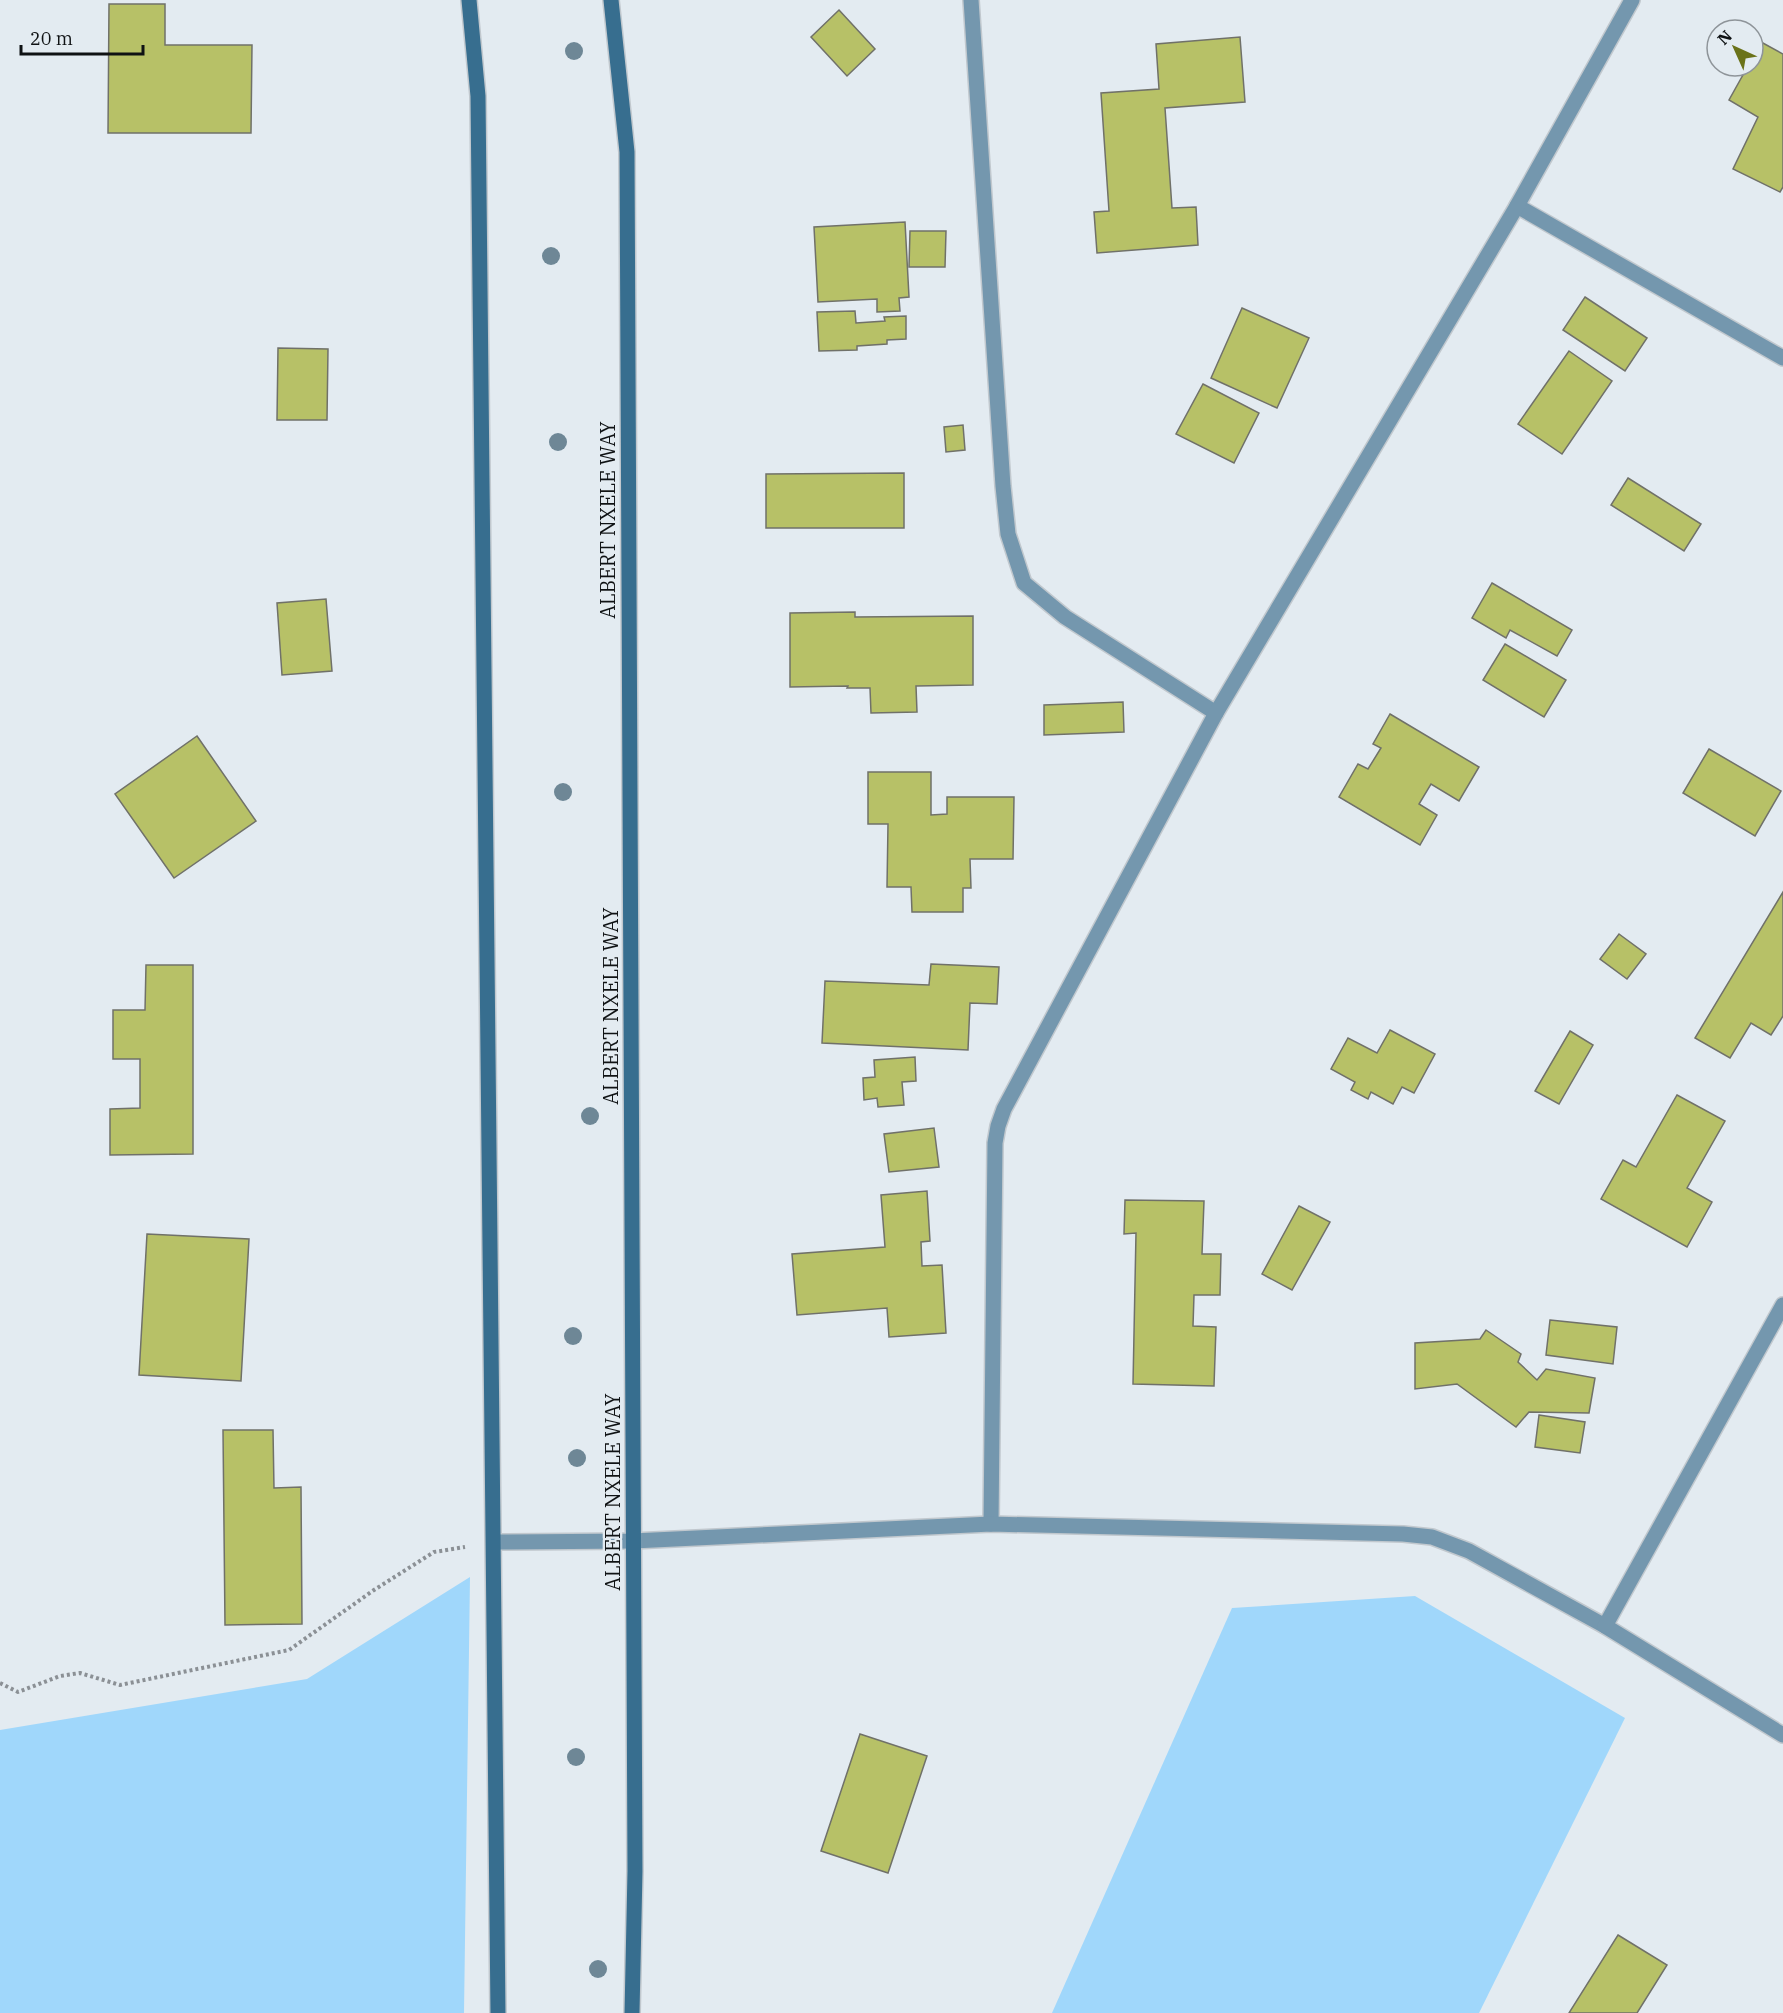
<svg xmlns="http://www.w3.org/2000/svg" width="1783" height="2013" viewBox="0 0 1783 2013" font-family="'IBM Plex Serif',serif">
<style>
.green{fill:#a0d7fb}
.building{fill:#b7c167;stroke:#707169;stroke-width:1.5}
.lines{fill:none;stroke-linecap:round;stroke-linejoin:round}
.street-casing{stroke:#c1c8ce;stroke-width:18}
.secondary-casing{stroke:#c1c8ce;stroke-width:18}
.path{stroke:#8b9095;stroke-width:4;stroke-dasharray:3 3;stroke-linecap:butt}
.street{stroke:#7497ae;stroke-width:15}
.secondary{stroke:#376e8f;stroke-width:15}
.tree{fill:#6e8796}
.labels{text-anchor:middle;dominant-baseline:central;stroke-width:4.5;stroke-linejoin:round;paint-order:stroke}
.street-label{font-size:20px;fill:#0f1214;stroke:#e3ebf1}
</style>
<rect width="100%" height="100%" fill="#e3ebf1"/>
<g class="green">
<polygon points="470,1577 464,2013 0,2013 0,1730 307,1679"/>
<polygon points="1415,1596 1625,1718 1479,2013 1052,2013 1232,1608"/>
</g>
<g class="building">
<polygon points="109,4 165,4 165,45 252,45 251,133 108,133"/>
<polygon points="839,10 875,49 847,76 811,37"/>
<polygon points="1240,37 1245,102 1165,108 1172,208 1196,207 1198,245 1097,253 1094,212 1109,211 1101,93 1159,89 1156,44"/>
<polygon points="1761,42 1783,54 1783,187 1780,192 1733,169 1758,117 1729,100 1748,66 1753,66 1753,56"/>
<polygon points="905,222 909,297 899,298 900,311 877,312 877,299 818,302 814,227"/>
<polygon points="910,231 946,231 945,267 909,267"/>
<polygon points="1585,297 1647,338 1625,371 1563,330"/>
<polygon points="1242,308 1309,338 1277,408 1211,378"/>
<polygon points="855,311 856,323 885,321 884,317 906,316 906,339 887,340 887,344 857,346 857,350 819,351 817,312"/>
<polygon points="278,348 328,349 327,420 277,420"/>
<polygon points="1569,351 1612,381 1562,454 1518,424"/>
<polygon points="1203,384 1259,413 1234,463 1176,434"/>
<polygon points="963,425 965,450 946,452 944,427"/>
<polygon points="904,473 904,528 766,528 766,474"/>
<polygon points="1628,478 1701,524 1684,551 1611,505"/>
<polygon points="1492,583 1572,630 1557,656 1510,630 1506,638 1472,618"/>
<polygon points="326,599 332,671 282,675 277,603"/>
<polygon points="855,612 855,617 973,616 973,685 916,686 917,712 871,713 870,688 847,688 848,686 790,687 790,613"/>
<polygon points="1505,644 1566,680 1544,717 1483,680"/>
<polygon points="1123,702 1124,732 1044,735 1044,705"/>
<polygon points="1390,714 1479,767 1459,801 1431,784 1419,804 1437,815 1420,845 1339,797 1358,764 1368,769 1381,748 1373,744"/>
<polygon points="197,736 256,821 174,878 115,794"/>
<polygon points="1709,749 1781,791 1755,836 1683,793"/>
<polygon points="868,772 931,772 931,815 947,814 947,797 1014,797 1013,859 970,859 971,888 963,888 963,912 912,912 911,887 887,887 888,824 868,824"/>
<polygon points="1783,892 1783,1016 1771,1035 1751,1023 1730,1058 1695,1038"/>
<polygon points="1619,934 1646,954 1627,979 1600,959"/>
<polygon points="931,964 999,967 997,1004 970,1003 968,1050 822,1043 825,981 929,985"/>
<polygon points="146,965 193,965 193,1154 110,1155 110,1109 140,1108 140,1059 113,1059 113,1010 145,1010"/>
<polygon points="1390,1030 1435,1054 1414,1093 1402,1087 1393,1104 1371,1092 1368,1099 1351,1090 1355,1082 1331,1069 1348,1038 1377,1053"/>
<polygon points="1570,1031 1593,1045 1559,1104 1535,1091"/>
<polygon points="915,1057 916,1081 902,1082 904,1105 878,1107 877,1098 864,1100 863,1078 875,1077 874,1060"/>
<polygon points="1677,1095 1725,1121 1687,1188 1712,1202 1687,1247 1601,1199 1623,1160 1636,1167"/>
<polygon points="934,1128 939,1167 889,1172 884,1134"/>
<polygon points="927,1191 930,1241 921,1242 922,1266 942,1265 946,1333 889,1337 887,1308 797,1315 792,1254 885,1247 881,1195"/>
<polygon points="1125,1200 1204,1201 1202,1254 1221,1254 1220,1295 1194,1295 1193,1326 1216,1327 1214,1386 1133,1384 1136,1233 1124,1234"/>
<polygon points="1299,1206 1330,1222 1292,1290 1262,1274"/>
<polygon points="147,1234 249,1239 241,1381 139,1375"/>
<polygon points="1550,1320 1617,1327 1613,1364 1546,1355"/>
<polygon points="1486,1330 1521,1354 1518,1362 1537,1380 1546,1369 1595,1378 1589,1413 1529,1412 1516,1427 1457,1384 1415,1389 1415,1343 1480,1339"/>
<polygon points="1539,1415 1585,1422 1580,1453 1535,1447"/>
<polygon points="223,1430 273,1430 274,1488 301,1487 302,1624 225,1625"/>
<polygon points="860,1734 927,1756 888,1873 821,1851"/>
<polygon points="1618,1935 1667,1965 1637,2013 1569,2013"/>
</g>
<g class="lines">
<defs>
<g id="street">
<polyline points="971,0 1003,486 1008,534 1024,583 1065,617 1216,713"/>
<polyline points="1517,206 1783,358"/>
<polyline points="991,1524 995,1143 998,1126 1004,1109 1216,713 1517,206 1632,0"/>
<polyline points="494,1542 633,1541 991,1524 1403,1534 1432,1537 1469,1551 1605,1626 1783,1735"/>
<polyline points="1605,1626 1783,1305"/>
</g>
<g id="secondary">
<polyline points="469,0 478,96 498,2013"/>
<polyline points="611,0 627,152 635,1871 632,2013"/>
</g>
</defs>
<use href="#street" class="street-casing"/>
<use href="#secondary" class="secondary-casing"/>
<polyline class="path" points="0,1683 18,1692 60,1676 80,1673 120,1685 289,1650 374,1590 434,1552 465,1547"/>
<use href="#street" class="street"/>
<use href="#secondary" class="secondary"/>
</g>
<g class="tree">
<circle cx="574" cy="51" r="9"/>
<circle cx="551" cy="256" r="9"/>
<circle cx="558" cy="442" r="9"/>
<circle cx="563" cy="792" r="9"/>
<circle cx="590" cy="1116" r="9"/>
<circle cx="573" cy="1336" r="9"/>
<circle cx="577" cy="1458" r="9"/>
<circle cx="576" cy="1757" r="9"/>
<circle cx="598" cy="1969" r="9"/>
</g>
<g class="labels">
<g class="street-label">
<text transform="translate(607 520) rotate(-90)">ALBERT NXELE WAY</text>
<text transform="translate(610 1006) rotate(-90)">ALBERT NXELE WAY</text>
<text transform="translate(612 1492) rotate(-90)">ALBERT NXELE WAY</text>
</g>
</g>
<g transform="translate(1735 48) rotate(315)"><circle r="28" fill="#e3ebf1" stroke="#8e9499" stroke-width="1.5"/>
<path d="M0-4.5L10 22L0 15L-10 22Z" fill="#6a7219"/>
<text y="-9" font-size="16" font-weight="bold" text-anchor="middle" fill="#0f1214">N</text>
</g>
<path d="M21 45v9h122v-9" fill="none" stroke="#0f1214" stroke-width="3"/>
<text x="30" y="45" font-size="18" fill="#0f1214" stroke="#e3ebf1" stroke-width="4.5" paint-order="stroke">20 m</text>
</svg>
